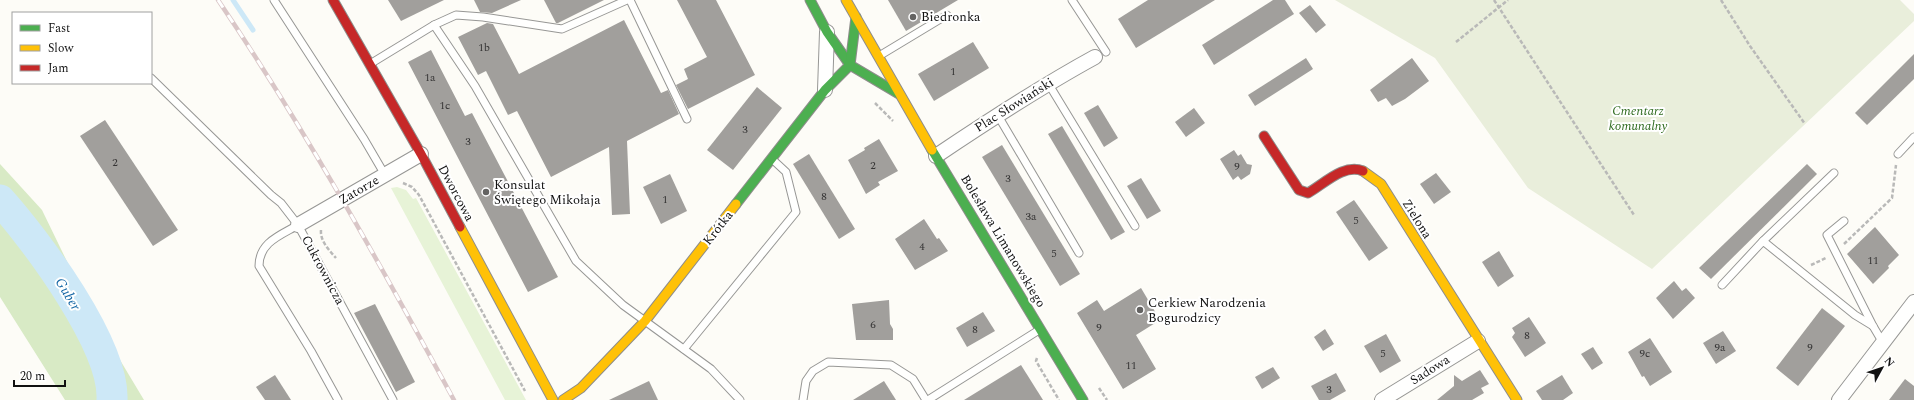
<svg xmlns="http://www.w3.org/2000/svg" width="1914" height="400" viewBox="0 0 1914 400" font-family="Spectral,serif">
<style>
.green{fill:#e7f3d7}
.forest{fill:#d8eac5}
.cemetery{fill:#e9eedb}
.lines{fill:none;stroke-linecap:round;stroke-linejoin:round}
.stream{stroke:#cde8f7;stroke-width:5}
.river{stroke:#cde8f7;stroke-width:31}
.building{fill:#a19f9c}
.lane-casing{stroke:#979795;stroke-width:9}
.street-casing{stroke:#979795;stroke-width:16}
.fast-casing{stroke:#8e8d8b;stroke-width:11}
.slow-casing{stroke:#8e8d8b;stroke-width:11}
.jam-casing{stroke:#8e8d8b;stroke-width:11}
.path{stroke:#b9b9b8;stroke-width:2.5;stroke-dasharray:4 2;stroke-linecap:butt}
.lane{stroke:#fffffe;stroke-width:7}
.street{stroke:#fffffe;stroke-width:14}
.fast{stroke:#4caf50;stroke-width:9}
.slow{stroke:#ffc107;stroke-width:9}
.jam{stroke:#c62828;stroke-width:9}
.rail-casing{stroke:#d9c6c7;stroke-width:4.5}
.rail{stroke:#fff;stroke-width:3;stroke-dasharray:9;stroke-linecap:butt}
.poi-dot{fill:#646362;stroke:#fff;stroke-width:1.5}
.labels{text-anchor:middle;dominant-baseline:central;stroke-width:4;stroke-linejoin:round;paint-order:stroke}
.number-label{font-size:11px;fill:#353434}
.poi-label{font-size:13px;fill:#111;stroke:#fff;text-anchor:start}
.street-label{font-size:13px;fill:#111;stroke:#fff}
.park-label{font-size:13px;font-style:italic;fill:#2f6b1f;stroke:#fff}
.water-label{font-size:14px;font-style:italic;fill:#1768a6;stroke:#fff}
</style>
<rect width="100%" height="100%" fill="#fdfcf7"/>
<polygon class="green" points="397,187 406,190 413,199 416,198 526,400 505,400 391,188"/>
<polygon class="forest" points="0,164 42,210 93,315 144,400 65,400 0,297"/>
<polygon class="cemetery" points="1335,0 1900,0 1914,14 1914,21 1652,269 1528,188 1435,58"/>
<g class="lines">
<polyline class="stream" points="233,0 253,30"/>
<path class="river" d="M0,200C36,240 115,346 112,400"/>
</g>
<g class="building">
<polygon points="388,0 444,0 401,21"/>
<polygon points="474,0 521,0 492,13 480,12"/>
<polygon points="544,0 604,0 558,23 556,23"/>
<polygon points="677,0 716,0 755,75 688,109 676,85 688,79 684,69 707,57"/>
<polygon points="888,0 958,0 906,31"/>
<polygon points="1148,0 1215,0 1136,48 1118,19"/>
<polygon points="1273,0 1285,0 1294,14 1214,65 1202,45"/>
<polygon points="1310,5 1326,25 1316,33 1299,13"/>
<polygon points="624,20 661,93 668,90 679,114 627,141 630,214 612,215 609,147 551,177 517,111 508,115 486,71 478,75 458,37 487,23 493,24 519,74"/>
<polygon points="973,42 989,68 934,101 918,74"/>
<polygon points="431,50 465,116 472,113 558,277 528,292 408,62"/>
<polygon points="1914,54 1914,79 1867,125 1855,113"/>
<polygon points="1306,58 1313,69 1255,106 1248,95"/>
<polygon points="1412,58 1429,81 1405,99 1392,106 1386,98 1378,102 1370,90"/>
<polygon points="757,87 782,108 733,170 707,150"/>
<polygon points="1098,105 1118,138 1104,147 1084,113"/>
<polygon points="1194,108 1205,123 1186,137 1175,122"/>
<polygon points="105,120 178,230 153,246 80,136"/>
<polygon points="1062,126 1125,232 1111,240 1048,134"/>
<polygon points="879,139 898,171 878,182 880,185 866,194 848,160 865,150 864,148"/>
<polygon points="1002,145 1080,274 1060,286 982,157"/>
<polygon points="1234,150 1238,156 1241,154 1247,164 1252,165 1250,174 1241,180 1238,176 1233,180 1220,159"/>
<polygon points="809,154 855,229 839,239 793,164"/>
<polygon points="1807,164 1817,174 1711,279 1699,268"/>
<polygon points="1436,173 1451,192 1434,204 1420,184"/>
<polygon points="670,174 687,211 661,224 643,187"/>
<polygon points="1141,178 1161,211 1147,219 1127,186"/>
<polygon points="1354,200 1388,248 1369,261 1336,212"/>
<polygon points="924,219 937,239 939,238 948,251 915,270 895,239"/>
<polygon points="1875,227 1899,255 1888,266 1889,268 1873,284 1847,254"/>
<polygon points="1499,251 1514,276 1498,287 1482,262"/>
<polygon points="1674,281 1682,291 1686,288 1695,298 1673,319 1656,298"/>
<polygon points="1141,288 1160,320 1136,335 1156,369 1123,389 1077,313 1097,300 1104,311"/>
<polygon points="889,300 890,324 893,329 893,340 856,340 852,304"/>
<polygon points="375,304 415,382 396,392 354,313"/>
<polygon points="1822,308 1845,326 1798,386 1776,368"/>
<polygon points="983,312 995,331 967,347 956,328"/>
<polygon points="1529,317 1546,343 1525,357 1512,337 1515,333 1512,328"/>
<polygon points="1325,329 1334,344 1323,351 1314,337"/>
<polygon points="1723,331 1736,351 1716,364 1703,343"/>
<polygon points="1386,334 1401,361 1380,373 1364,346"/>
<polygon points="1650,338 1672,372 1650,386 1644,376 1642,377 1628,352"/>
<polygon points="1593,347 1603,363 1592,370 1581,354"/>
<polygon points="1021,365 1043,400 964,400"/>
<polygon points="1273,367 1280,378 1262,389 1255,377"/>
<polygon points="1480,370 1489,384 1481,388 1484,393 1472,400 1437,400 1454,386 1454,375 1462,381"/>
<polygon points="1336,373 1346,391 1330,400 1319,400 1311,386"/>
<polygon points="275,375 291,400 265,400 256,387"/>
<polygon points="1562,375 1573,393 1563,400 1542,400 1536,391"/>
<polygon points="1905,379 1914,386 1914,400 1889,400"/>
<polygon points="649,381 658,400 609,400"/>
<polygon points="884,381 896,400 853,400"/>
</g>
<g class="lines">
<defs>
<g id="lane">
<polyline points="274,0 364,139 385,175"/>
<polyline points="630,0 687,119"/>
<polyline points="1072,0 1106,52"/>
<polyline points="434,25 475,86 576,261 623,305 711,369 740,400"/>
<polyline points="879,56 947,15"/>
<polyline points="370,64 434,25 456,15 483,17 562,29 627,0"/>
<polyline points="151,78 271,195 281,203 298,225 393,400"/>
<polyline points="1048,83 1135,226"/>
<polyline points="997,114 1079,253"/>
<polyline points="1898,154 1914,137"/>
<polyline points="1844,221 1827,235 1873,326 1883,343"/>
<path d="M298,225C281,235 259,242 259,266L311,351L338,400"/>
<polyline points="1763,241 1834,173"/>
<polyline points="1722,285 1763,241 1855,315 1873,326"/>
<polyline points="684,349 796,212 786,172 772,159"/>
<polyline points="803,400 806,381 813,371 828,362 891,365 913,379 926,400"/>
<polyline points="928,400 1039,330"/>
</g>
<g id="street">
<polyline points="825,90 827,32"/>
<path d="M936,156C988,121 1040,87 1095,57"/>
<polyline points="298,225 421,154"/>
<polyline points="1382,400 1478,341"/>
<polyline points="1839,400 1914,302"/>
</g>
<g id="fast">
<polyline points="810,0 827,32 850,65 899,94"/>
<polyline points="932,150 1083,400"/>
<polyline points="736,204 825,90 850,65 856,17"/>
</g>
<g id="slow">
<polyline points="846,0 932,150"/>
<polyline points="1363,171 1381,184 1517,400"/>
<polyline points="460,227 553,400"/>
<polyline points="563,400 581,388 645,321 736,204"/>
</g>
<g id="jam">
<polyline points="333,0 421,154 460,227"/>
<path d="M1264,136L1299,190L1308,193C1324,184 1344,163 1363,171"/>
</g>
</defs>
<use href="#lane" class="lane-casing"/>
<use href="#street" class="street-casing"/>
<use href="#fast" class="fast-casing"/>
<use href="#slow" class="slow-casing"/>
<use href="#jam" class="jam-casing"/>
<g class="path">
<polyline points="1494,0 1634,215"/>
<polyline points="1721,0 1750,46 1805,124"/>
<polyline points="1456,42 1508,0"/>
<polyline points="875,103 893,121"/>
<polyline points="403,183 412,187 419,195 525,391"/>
<path d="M321,230C320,241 329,250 336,258"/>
<polyline points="1844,244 1892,198 1896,165"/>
<polyline points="1811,265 1826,258"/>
<polyline points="1037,358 1036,361 1059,400"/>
<polyline points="1099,388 1107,400"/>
</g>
<use href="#lane" class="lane"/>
<use href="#street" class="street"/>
<use href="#fast" class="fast"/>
<use href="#slow" class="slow"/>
<use href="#jam" class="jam"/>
<defs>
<path id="rail" d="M218,0C305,129 380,264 454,400"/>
</defs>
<use href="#rail" class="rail-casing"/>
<use href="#rail" class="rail"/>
</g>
<g class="poi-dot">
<circle cx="913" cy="17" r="4"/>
<circle cx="486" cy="192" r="4"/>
<circle cx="1140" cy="310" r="4"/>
</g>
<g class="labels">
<g class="number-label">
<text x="484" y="47">1b</text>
<text x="953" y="71">1</text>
<text x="430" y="77">1a</text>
<text x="445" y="105">1c</text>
<text x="745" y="129">3</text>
<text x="468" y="141">3</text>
<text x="115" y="162">2</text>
<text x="873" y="165">2</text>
<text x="1237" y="166">9</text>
<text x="1008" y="178">3</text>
<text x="824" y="196">8</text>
<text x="665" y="199">1</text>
<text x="1031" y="216">3a</text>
<text x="1356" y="220">5</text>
<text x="922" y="246">4</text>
<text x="1054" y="253">5</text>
<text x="1873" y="260">11</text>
<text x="873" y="324">6</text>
<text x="1099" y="327">9</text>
<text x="975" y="329">8</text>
<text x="1527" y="335">8</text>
<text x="1720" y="347">9a</text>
<text x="1810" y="347">9</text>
<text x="1383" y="353">5</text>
<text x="1645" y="353">9c</text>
<text x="1131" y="365">11</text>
<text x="1329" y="389">3</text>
</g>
<g class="poi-label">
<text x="921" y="17">Biedronka</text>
<text x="494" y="185">Konsulat<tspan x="494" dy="15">Świętego Mikołaja</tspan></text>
<text x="1148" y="303">Cerkiew Narodzenia<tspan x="1148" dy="15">Bogurodzicy</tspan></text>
</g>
<g class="street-label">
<text transform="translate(1014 105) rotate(-32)">Plac Słowiański</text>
<text transform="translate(359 190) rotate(-30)">Zatorze</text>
<text transform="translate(456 193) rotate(62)">Dworcowa</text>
<text transform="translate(1417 219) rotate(58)">Zielona</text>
<text transform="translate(718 228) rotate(-52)">Krótka</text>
<text transform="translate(1003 241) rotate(59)">Bolesława Limanowskiego</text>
<text transform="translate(323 270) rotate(62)">Cukrownicza</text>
<text transform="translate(1430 370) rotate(-32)">Sadowa</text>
</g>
<g class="park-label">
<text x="1638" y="111">Cmentarz<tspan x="1638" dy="15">komunalny</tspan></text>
</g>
<g class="water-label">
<text transform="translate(68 294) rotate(59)">Guber</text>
</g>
</g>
<rect x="12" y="12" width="140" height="72" fill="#ffffff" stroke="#a0a0a0"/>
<rect x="20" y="25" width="20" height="6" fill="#4caf50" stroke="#a0a0a0"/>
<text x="48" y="32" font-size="12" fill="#111111">Fast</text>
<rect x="20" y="45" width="20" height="6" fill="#ffc107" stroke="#a0a0a0"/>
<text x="48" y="52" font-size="12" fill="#111111">Slow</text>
<rect x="20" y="65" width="20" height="6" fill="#c62828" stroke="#a0a0a0"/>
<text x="48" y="72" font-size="12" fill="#111111">Jam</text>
<g transform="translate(1882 368) rotate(50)" stroke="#ffffff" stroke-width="3" paint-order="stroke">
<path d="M0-3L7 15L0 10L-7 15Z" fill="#111111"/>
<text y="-6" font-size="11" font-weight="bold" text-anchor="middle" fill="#111111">N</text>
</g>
<path d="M14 380v6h51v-6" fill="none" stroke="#111111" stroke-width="2"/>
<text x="20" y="380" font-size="12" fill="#111111" stroke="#ffffff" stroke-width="3" paint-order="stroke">20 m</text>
</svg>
